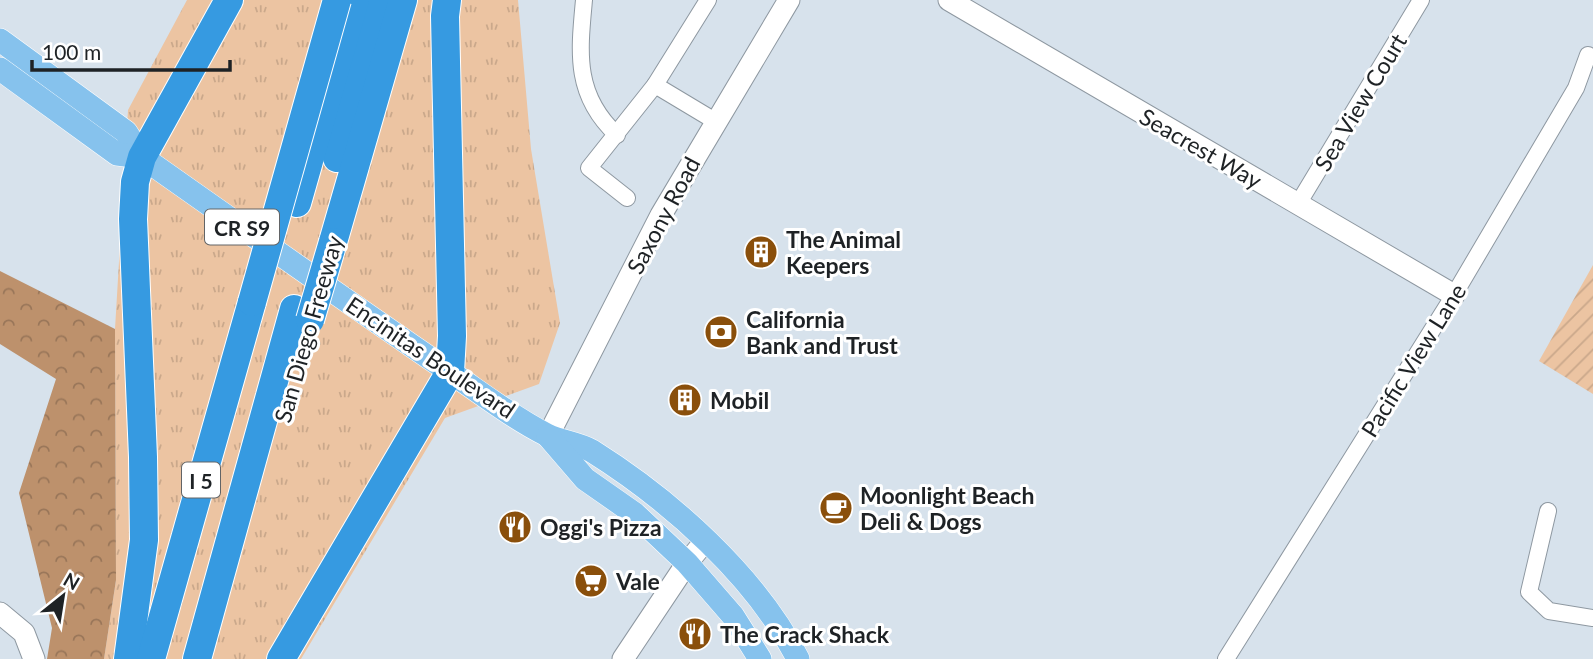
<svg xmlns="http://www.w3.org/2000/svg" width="1593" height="659" viewBox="0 0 1593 659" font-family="Lato,sans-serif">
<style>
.grass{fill:url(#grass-tufts)}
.forest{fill:url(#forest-crowns)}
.garden{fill:url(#garden-furrows)}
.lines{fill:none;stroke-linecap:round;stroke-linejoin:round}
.street-casing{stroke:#8e98a1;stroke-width:18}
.secondary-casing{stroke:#8e98a1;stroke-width:23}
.primary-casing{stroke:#fff;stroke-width:24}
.highway-casing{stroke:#fff;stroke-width:30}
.street{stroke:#fff;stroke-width:16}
.secondary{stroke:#fff;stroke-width:21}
.primary{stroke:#86c2ed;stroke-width:23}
.highway{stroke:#369ae1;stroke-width:28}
.highway-bridge-casing{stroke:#fff;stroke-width:30;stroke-linecap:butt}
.highway-bridge{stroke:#369ae1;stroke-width:28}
.labels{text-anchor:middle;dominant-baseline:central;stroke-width:6;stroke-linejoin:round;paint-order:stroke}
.shield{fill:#fff;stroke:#626466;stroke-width:2}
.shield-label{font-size:21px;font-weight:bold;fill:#1e2225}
.street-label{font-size:23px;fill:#1e2225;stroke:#fff}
.poi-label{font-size:23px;font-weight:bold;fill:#1e2225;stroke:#fff;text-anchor:start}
</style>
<defs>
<pattern id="grass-tufts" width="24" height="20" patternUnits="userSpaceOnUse" patternTransform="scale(1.75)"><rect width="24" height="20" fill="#ecc4a2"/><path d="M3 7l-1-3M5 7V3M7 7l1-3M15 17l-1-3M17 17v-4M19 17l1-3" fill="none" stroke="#caa88b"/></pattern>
<pattern id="forest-crowns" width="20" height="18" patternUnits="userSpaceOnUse" patternTransform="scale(1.75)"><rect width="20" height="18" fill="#bd916c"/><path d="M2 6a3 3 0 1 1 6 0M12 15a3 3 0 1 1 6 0" fill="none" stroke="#997659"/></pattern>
<pattern id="garden-furrows" width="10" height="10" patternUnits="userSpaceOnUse" patternTransform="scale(1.75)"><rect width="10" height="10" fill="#ecc4a2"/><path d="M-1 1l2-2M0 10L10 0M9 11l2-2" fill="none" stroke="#caa88b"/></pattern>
</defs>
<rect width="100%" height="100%" fill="#d7e2ec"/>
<polygon class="grass" points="187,0 518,0 531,149 560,323 539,384 445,418 301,659 104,659 116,580 115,329 128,110"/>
<polygon class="forest" points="0,271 115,329 116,580 104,659 47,659 52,628 19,493 56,379 0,344"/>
<polygon class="garden" points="1593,265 1593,394 1539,361"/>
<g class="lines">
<defs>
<g id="street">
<path d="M584,0C579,53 574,95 617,135"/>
<polyline points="655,85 715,121"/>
<polyline points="627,198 589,168 655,85 708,0"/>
<polyline points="1298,204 1421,0"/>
<polyline points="1548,511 1529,592 1549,611 1593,618"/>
<polyline points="1226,659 1454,295 1576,88 1588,55"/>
</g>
<g id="secondary">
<polyline points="949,0 1454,295"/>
<polyline points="548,436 661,215 789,0"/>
<polyline points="0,613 24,633 34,659"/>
<polyline points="623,659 687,563 706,540"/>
</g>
<g id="primary">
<polyline points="0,40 126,132 142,157"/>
<path d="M0,69L117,154L142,157C244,229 346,301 450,372C481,393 513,418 547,435C561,442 578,443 592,451C670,500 756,576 798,659"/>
<polyline points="548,436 585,479 635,514 687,563 733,616 760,659"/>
</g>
<g id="highway">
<polyline points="337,158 381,0"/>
<polyline points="297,203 355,0"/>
<polyline points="333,242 403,0"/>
<polyline points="128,659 144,540 143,457 133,219 135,182 142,157 229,0"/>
<polyline points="151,659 252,302"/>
<polyline points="197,659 294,309"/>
<polyline points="281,659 450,372 452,336 445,16 447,0"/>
</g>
</defs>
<use href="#street" class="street-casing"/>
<use href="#secondary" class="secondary-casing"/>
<use href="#primary" class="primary-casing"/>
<use href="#highway" class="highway-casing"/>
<use href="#street" class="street"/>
<use href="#secondary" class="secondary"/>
<use href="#primary" class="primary"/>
<use href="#highway" class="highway"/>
<defs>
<g id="highway-bridge">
<polyline points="252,302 337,0"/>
<polyline points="310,320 333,242"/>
</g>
</defs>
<use href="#highway-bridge" class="highway-bridge-casing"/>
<use href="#highway-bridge" class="highway-bridge"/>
</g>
<defs>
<symbol id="building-disc" viewBox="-11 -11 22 22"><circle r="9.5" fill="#8a4f0b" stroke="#fff"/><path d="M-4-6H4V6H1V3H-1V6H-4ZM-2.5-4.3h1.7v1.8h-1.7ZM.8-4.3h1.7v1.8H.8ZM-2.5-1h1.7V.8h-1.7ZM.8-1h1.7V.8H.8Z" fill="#fff"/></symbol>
<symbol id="bank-disc" viewBox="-11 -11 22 22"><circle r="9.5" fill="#8a4f0b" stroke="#fff"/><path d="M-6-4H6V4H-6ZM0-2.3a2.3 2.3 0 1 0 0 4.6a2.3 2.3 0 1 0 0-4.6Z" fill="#fff"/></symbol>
<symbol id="cafe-disc" viewBox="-11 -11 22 22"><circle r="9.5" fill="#8a4f0b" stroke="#fff"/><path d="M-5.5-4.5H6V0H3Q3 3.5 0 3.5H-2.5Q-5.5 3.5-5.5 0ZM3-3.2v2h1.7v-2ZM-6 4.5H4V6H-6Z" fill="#fff"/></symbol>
<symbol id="restaurant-disc" viewBox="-11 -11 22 22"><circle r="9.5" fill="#8a4f0b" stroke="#fff"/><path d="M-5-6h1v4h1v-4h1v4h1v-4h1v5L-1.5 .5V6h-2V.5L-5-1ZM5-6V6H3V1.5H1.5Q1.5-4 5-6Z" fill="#fff"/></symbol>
<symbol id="supermarket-disc" viewBox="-11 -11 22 22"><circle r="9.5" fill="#8a4f0b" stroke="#fff"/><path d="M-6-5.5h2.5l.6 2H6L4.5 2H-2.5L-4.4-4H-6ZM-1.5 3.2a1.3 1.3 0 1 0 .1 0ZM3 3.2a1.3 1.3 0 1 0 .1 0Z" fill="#fff"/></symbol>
</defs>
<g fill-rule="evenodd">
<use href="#building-disc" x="742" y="233" width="38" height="38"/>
<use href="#bank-disc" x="702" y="313" width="38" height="38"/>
<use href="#building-disc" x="666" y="381" width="38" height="38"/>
<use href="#cafe-disc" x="817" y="489" width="38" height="38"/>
<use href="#restaurant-disc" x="496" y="508" width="38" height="38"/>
<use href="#supermarket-disc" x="572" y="562" width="38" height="38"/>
<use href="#restaurant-disc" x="676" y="615" width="38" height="38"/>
</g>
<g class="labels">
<g class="shield">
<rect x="205" y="209.5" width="74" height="35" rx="5"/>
<rect x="182" y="462.5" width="38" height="35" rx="5"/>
</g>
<g class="shield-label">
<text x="242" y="227">CR S9</text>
<text x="201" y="480">I 5</text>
</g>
<g class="street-label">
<text transform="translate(1360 102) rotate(-59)">Sea View Court</text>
<text transform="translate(1201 148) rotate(30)">Seacrest Way</text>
<text transform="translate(663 215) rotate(-62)">Saxony Road</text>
<text transform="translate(308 329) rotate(-74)">San Diego Freeway</text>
<text transform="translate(431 357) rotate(34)">Encinitas Boulevard</text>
<text transform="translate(1413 360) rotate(-58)">Pacific View Lane</text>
</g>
<g class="poi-label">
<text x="786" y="239">The Animal<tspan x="786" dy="26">Keepers</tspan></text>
<text x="746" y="319">California<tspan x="746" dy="26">Bank and Trust</tspan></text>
<text x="710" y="400">Mobil</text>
<text x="860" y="495">Moonlight Beach<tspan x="860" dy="26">Deli &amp; Dogs</tspan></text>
<text x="540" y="527">Oggi's Pizza</text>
<text x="616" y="581">Vale</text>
<text x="720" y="634">The Crack Shack</text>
</g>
</g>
<g transform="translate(63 596) rotate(30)" stroke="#ffffff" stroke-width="5" paint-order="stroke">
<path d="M0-5L12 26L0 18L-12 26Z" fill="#1e2225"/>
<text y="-10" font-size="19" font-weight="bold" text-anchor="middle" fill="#1e2225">N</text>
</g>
<path d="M32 60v10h198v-10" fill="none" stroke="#1e2225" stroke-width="3.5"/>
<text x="42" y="60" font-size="21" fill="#1e2225" stroke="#ffffff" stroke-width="5" paint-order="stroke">100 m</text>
</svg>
